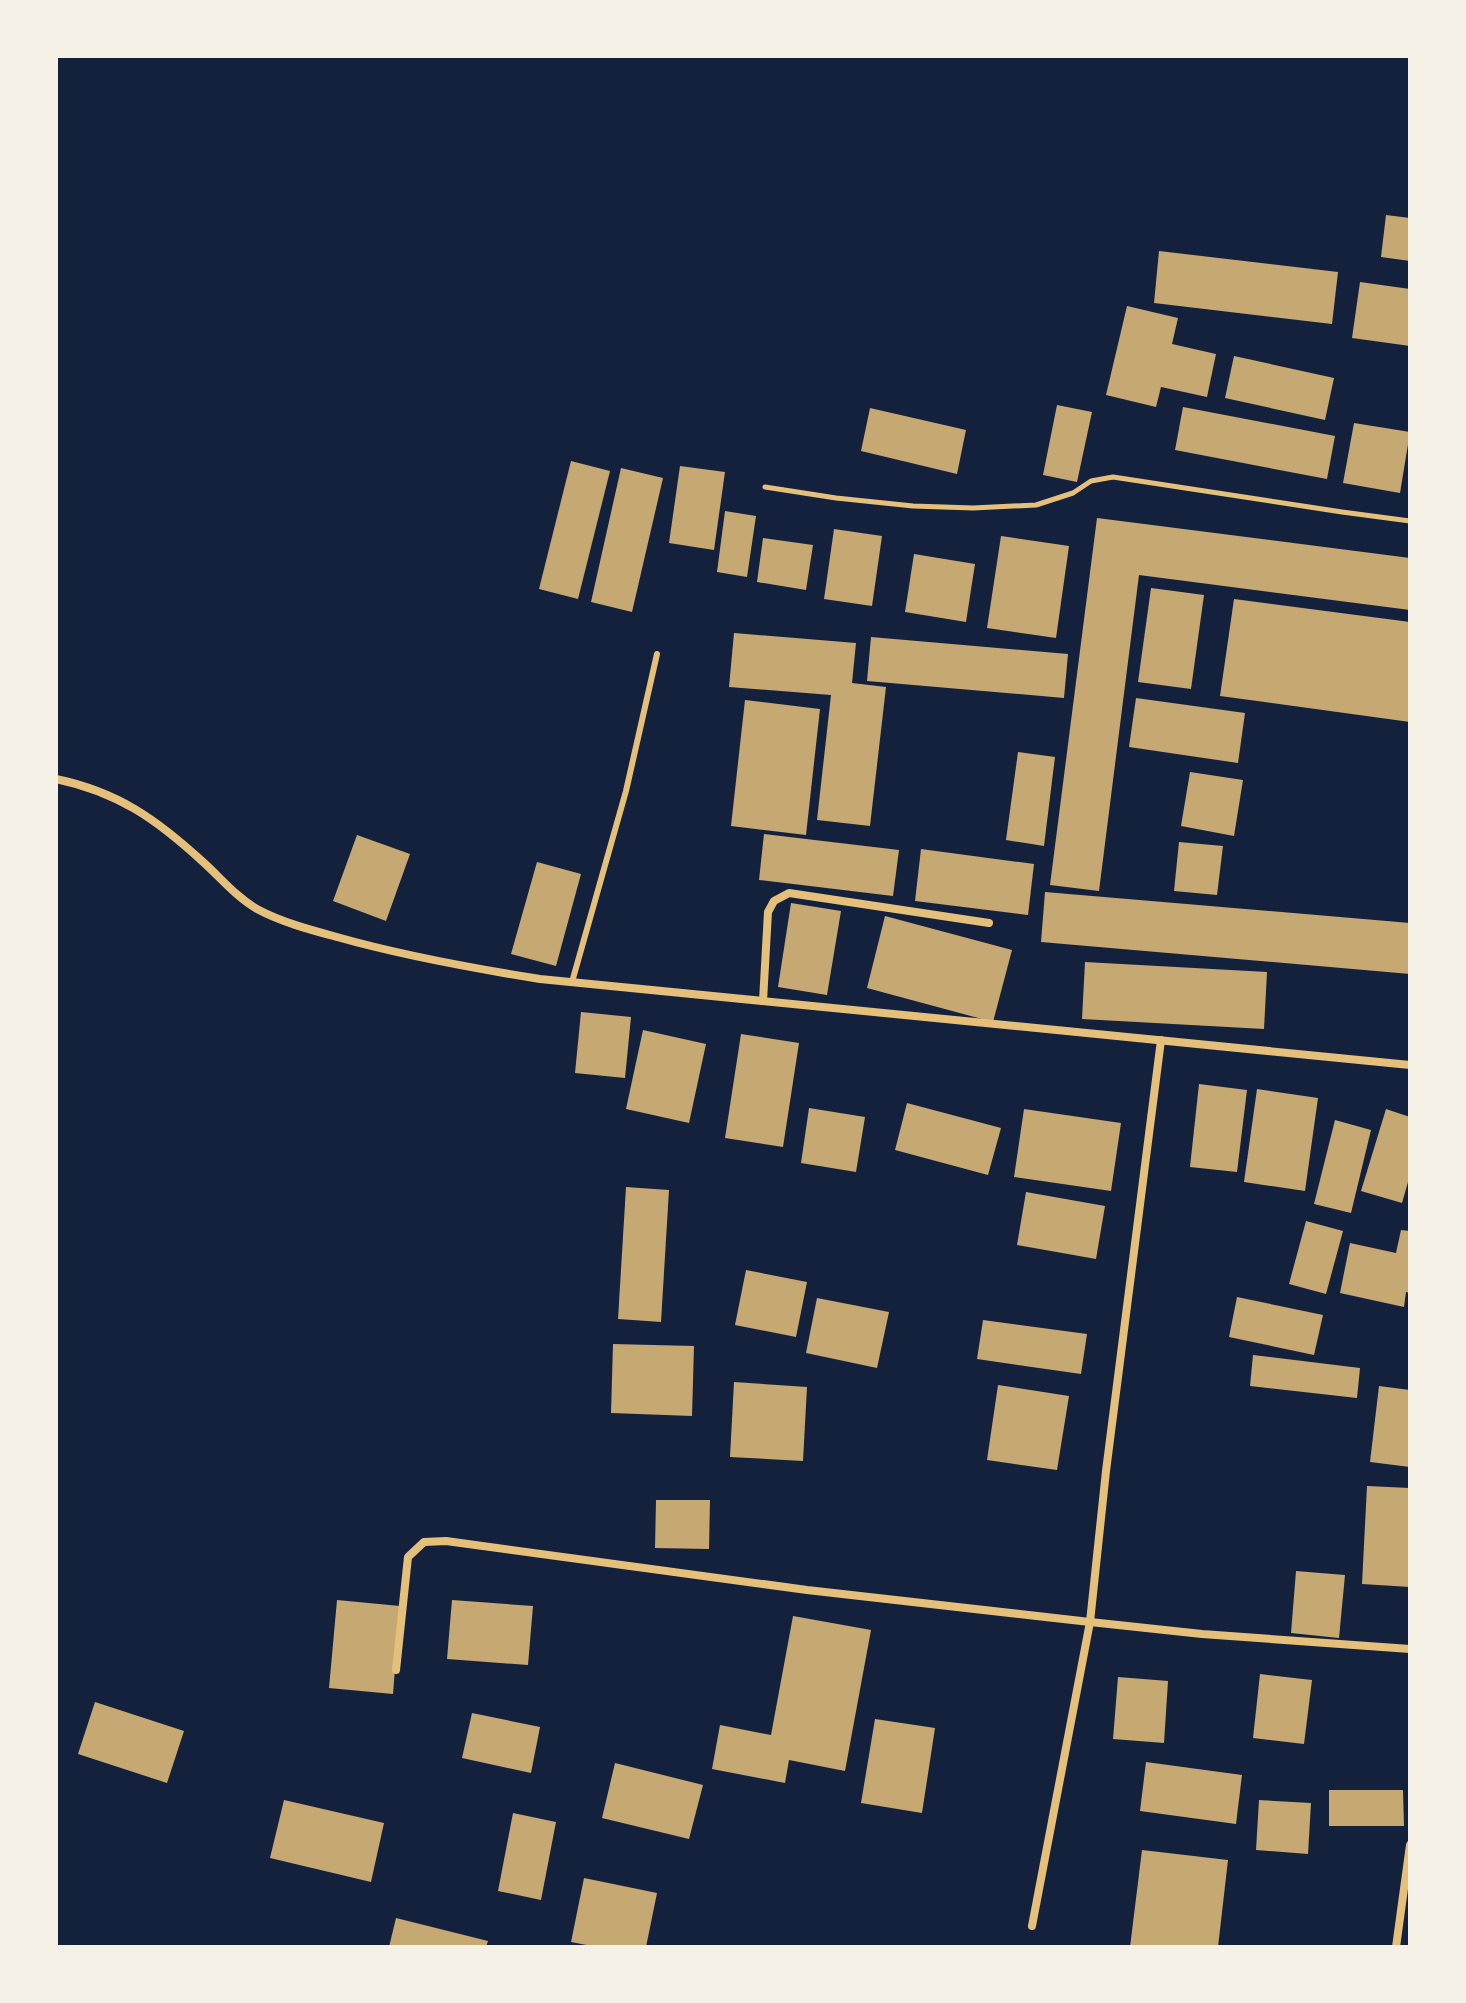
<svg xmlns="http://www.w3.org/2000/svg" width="1466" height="2003" viewBox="0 0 1466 2003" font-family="Figtree,sans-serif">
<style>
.building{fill:#c6a872}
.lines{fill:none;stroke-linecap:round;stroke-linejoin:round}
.path{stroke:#e5c07b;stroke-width:5}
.service{stroke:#e5c07b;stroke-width:6}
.minor{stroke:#e5c07b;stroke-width:8}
</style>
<rect width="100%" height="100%" fill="#14213d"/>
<g class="building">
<polygon points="1386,215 1410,218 1410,261 1381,257"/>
<polygon points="1159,251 1338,272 1332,324 1154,303"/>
<polygon points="1360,282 1410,289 1410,346 1352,338"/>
<polygon points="1127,306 1178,318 1172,344 1216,354 1207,397 1161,387 1156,407 1106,395"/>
<polygon points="1234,356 1334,378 1325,420 1225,398"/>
<polygon points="1057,405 1092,412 1077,482 1043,475"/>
<polygon points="1183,407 1335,436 1327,479 1175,450"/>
<polygon points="870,408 966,430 957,474 861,451"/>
<polygon points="1354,423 1410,432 1400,493 1343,483"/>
<polygon points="571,461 610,471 578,599 539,589"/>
<polygon points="680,466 725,472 714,550 669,543"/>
<polygon points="621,468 663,478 632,612 591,602"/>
<polygon points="725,511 756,516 747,577 717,572"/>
<polygon points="1097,518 1410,558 1410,610 1139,575 1099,891 1050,885"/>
<polygon points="834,529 882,536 872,606 824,599"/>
<polygon points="1001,536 1069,546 1056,638 987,628"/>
<polygon points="763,538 813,545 806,590 757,582"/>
<polygon points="914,554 975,564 966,622 905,612"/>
<polygon points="1151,588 1204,595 1191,689 1138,682"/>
<polygon points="1234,599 1410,622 1410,722 1220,696"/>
<polygon points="734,633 856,643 852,683 886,687 870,826 817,820 831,695 729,687"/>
<polygon points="871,637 1068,654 1064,698 867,681"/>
<polygon points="1136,698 1245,713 1238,763 1129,747"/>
<polygon points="745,700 820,709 806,835 731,826"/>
<polygon points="1018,752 1055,757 1044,846 1006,840"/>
<polygon points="1190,772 1243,780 1234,836 1181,826"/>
<polygon points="764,834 899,850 893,896 759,880"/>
<polygon points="357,835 410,854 386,921 333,901"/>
<polygon points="1179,842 1223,846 1217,895 1174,891"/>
<polygon points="921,849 1034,864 1028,915 915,901"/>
<polygon points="537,862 581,874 556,966 511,954"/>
<polygon points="1045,892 1410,923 1410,974 1041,942"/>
<polygon points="791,903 841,911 827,995 778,987"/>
<polygon points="885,916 1012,950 993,1022 867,988"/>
<polygon points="1085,962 1267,972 1264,1029 1082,1019"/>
<polygon points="581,1012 631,1017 625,1078 575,1073"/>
<polygon points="643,1030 706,1044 689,1123 626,1109"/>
<polygon points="741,1034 799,1043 783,1147 725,1138"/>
<polygon points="1199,1084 1247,1090 1237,1172 1190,1167"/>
<polygon points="1257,1089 1318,1098 1305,1191 1244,1182"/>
<polygon points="907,1103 1001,1128 988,1175 895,1150"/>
<polygon points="809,1108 865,1117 856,1172 801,1163"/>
<polygon points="1024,1109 1121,1123 1111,1191 1014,1177"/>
<polygon points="1386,1109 1410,1117 1410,1175 1402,1203 1361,1191"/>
<polygon points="1335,1120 1371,1130 1351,1213 1314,1204"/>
<polygon points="626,1187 669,1190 661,1322 618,1319"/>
<polygon points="1026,1192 1105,1206 1096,1259 1017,1245"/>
<polygon points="1306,1221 1343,1231 1326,1294 1289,1284"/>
<polygon points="1401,1230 1410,1231 1410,1293 1406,1292 1404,1307 1340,1293 1350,1243 1396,1253"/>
<polygon points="746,1270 807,1282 796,1337 735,1325"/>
<polygon points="1237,1297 1323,1315 1314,1355 1229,1337"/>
<polygon points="817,1298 889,1312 877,1368 806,1353"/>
<polygon points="983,1320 1087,1334 1081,1374 977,1359"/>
<polygon points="613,1344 694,1346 692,1416 611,1413"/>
<polygon points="1253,1355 1360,1368 1357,1398 1250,1386"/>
<polygon points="734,1382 807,1387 803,1461 730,1457"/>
<polygon points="998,1385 1069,1396 1057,1470 987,1460"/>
<polygon points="1379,1386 1410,1390 1410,1467 1370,1462"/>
<polygon points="1367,1486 1410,1488 1410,1587 1362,1584"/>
<polygon points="656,1500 710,1500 709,1549 655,1548"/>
<polygon points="1296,1571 1345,1575 1339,1638 1291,1633"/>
<polygon points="337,1600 400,1606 393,1694 329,1688"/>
<polygon points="452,1600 533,1606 528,1665 447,1659"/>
<polygon points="793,1616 871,1630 845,1771 789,1760 785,1783 712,1769 720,1725 771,1735"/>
<polygon points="1260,1674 1312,1680 1304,1744 1253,1738"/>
<polygon points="1118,1677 1168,1681 1164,1743 1113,1739"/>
<polygon points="95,1702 184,1731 167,1783 78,1754"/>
<polygon points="472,1713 540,1727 531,1773 462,1758"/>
<polygon points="875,1719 935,1728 922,1813 861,1803"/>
<polygon points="1146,1762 1242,1775 1236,1824 1140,1811"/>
<polygon points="615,1763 703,1785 689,1839 602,1818"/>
<polygon points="1329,1790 1403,1790 1404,1826 1329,1826"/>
<polygon points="284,1800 384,1823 371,1882 270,1858"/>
<polygon points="1259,1800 1311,1803 1308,1854 1256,1850"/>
<polygon points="513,1813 556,1822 541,1900 498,1891"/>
<polygon points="1142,1850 1228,1860 1218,1947 1130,1947"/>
<polygon points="584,1878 657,1893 646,1947 597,1947 571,1942"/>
<polygon points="396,1918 488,1941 486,1947 389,1947"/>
</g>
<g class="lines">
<polyline class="path" points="765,487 836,498 913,506 973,508 1036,505 1073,493 1091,481 1113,477 1342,512 1410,521"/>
<polyline class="service" points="572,982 626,791 657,654"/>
<g class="minor">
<path d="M56,779C118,792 156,819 202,861C220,877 236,897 257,909C281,922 311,930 337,937C404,956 471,968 540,979L1410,1065"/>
<polyline points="763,1001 768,912 774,901 789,893 989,923"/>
<polyline points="396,1670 408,1557 424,1542 446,1541 807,1590 1090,1622 1202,1634 1410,1649"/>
<polyline points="1032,1926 1090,1622 1106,1471 1161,1040"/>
<polyline points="1396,1947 1410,1845"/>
</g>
</g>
<rect width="1466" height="2003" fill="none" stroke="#f6f1e7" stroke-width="116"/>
</svg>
